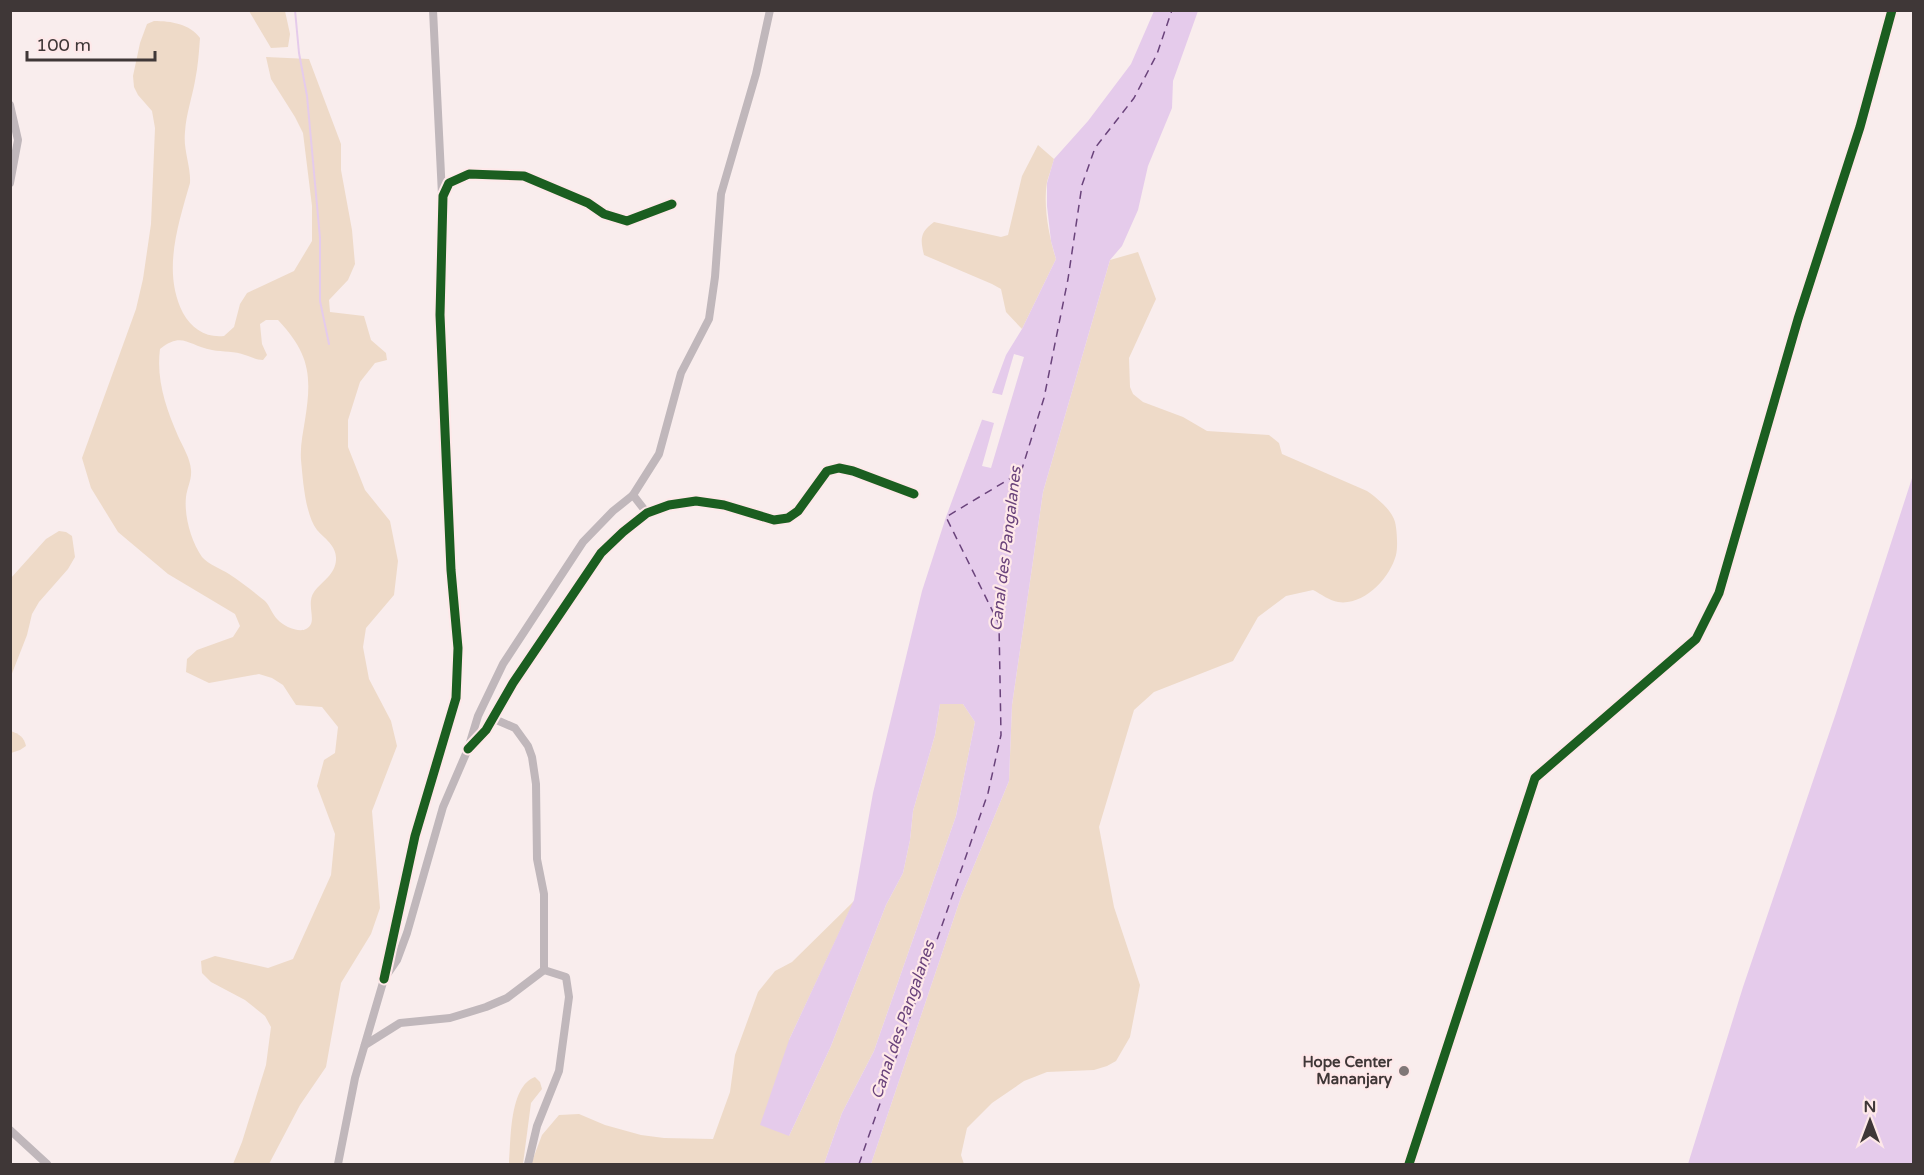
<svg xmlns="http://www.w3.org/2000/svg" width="1924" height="1175" viewBox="0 0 1924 1175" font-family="'Varela Round',sans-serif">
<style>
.green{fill:#eedac8;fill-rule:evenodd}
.water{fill:#e5cbeb}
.pier{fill:#f9eded}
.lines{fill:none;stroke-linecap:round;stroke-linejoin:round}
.stream{stroke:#e5cbeb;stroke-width:2}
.ferry{stroke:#6a437b;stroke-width:1.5;stroke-dasharray:8 6;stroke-linecap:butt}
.minor{stroke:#c0b7bb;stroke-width:8}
.cycleway-casing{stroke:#fee8e9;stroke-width:13}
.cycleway{stroke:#1b5e20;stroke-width:9}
.poi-dot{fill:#807777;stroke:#fee8e9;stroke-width:2}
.labels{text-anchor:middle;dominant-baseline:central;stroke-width:4.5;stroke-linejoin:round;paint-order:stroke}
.poi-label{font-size:15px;font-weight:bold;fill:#3f3737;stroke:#fee8e9;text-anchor:end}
.water-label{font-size:16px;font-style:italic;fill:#6a437b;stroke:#fee8e9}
</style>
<rect width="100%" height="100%" fill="#f9eded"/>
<g class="green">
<polygon points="249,11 285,11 290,34 288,47 271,48"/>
<path d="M154,21C171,21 190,24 200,38C199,52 198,66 195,81C192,98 186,114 185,132C183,150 191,166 190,183C178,225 162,272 183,313C192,329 206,338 224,336L234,327L240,304L247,293L294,271L312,241V206L303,133L295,117L271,79L266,57L309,59L341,144V170L352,230L355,264L348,280L329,300L330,312L364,316L371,340L386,353L387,360L375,363L360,382L348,420V447L365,490L390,521L398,561L394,595L366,628L363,647L369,679L391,721L397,746L372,811L380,908L371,934L341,983L326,1067L300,1105L269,1164H233L242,1142L266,1065L271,1027L265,1016L245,1000L211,982L202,973L201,961L215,956L268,968L293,959L331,875L335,834L317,786L324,760L335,753L338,727L322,707L296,705L283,685L272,678L259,674L209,683L186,672L187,659L197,650L233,637L240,626L235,614L168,574L118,532L91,488L82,458L136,309L143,279L151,224L155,128L152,111L138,95L134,87L133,76L140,43L147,24ZM266,320H278C310,354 312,376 305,420C303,433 300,446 301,460C303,480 305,514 317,530C325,539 337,546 336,560C335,575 322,581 314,592C305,605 319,623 306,629C299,633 283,626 278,620C272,614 270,606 265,601C254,592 241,582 229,574C221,569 208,564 202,557C191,541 184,516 186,497C187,488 192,479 191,470C190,458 183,447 178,436C166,408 156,380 160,349C183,331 188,346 212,350C223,352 235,351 245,355C252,357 256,360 263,360L267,355L262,344L260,324Z"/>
<path d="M1038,145L1054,159C1052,167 1049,175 1047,182C1043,207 1049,236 1056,259L1022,329L1006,312L1001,289L992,284L924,255C920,239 920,232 934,222L1001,237L1008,235L1022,176Z"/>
<path d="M1138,252L1156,299L1129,358L1130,387L1133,394L1143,402L1183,417L1207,431L1269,435L1279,443L1282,454L1367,491C1377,498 1392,510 1395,522C1397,530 1398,547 1396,555C1390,578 1364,606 1338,602C1330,601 1321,594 1313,590L1286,596L1258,617L1233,661L1154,692L1134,710L1099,827L1114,907L1140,985L1130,1037L1116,1061L1107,1066L1094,1070L1047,1072L1024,1081L992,1103L967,1128L961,1155L964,1164H871L961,897L1009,781L1012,705L1043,492L1110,260Z"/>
<polygon points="59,531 66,532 72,536 75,557 68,569 39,602 32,614 27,635 11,676 11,578 46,539"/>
<polygon points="940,704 963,704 975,722 956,816 874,1051 842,1113 824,1164 531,1164 542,1135 559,1115 579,1114 605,1125 641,1135 664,1138 713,1139 730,1092 735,1055 758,992 775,971 792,962 854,901 789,1040 789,1136 831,1046 886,905 903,873 910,840 913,811 935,735"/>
<path d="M11,731C19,734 24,737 26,746L20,750L11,753Z"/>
<path d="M535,1077L540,1082L542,1089L531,1103L523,1164H509C511,1141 509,1086 535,1077Z"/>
</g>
<g class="water">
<polygon points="1154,11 1198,11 1173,81 1172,108 1148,166 1138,210 1122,246 1110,260 1043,492 1012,705 1009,781 961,897 871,1164 824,1164 842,1113 874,1051 956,816 975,722 963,704 940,704 935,735 913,811 910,840 903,873 886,905 831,1046 789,1136 760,1125 789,1040 854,900 873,793 922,591 946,517 1006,355 1022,329 1056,259 1051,241 1047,206 1047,183 1054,159 1088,121 1131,64"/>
<polygon points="1913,475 1913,1164 1688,1164 1743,987 1836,713"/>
</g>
<polygon class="pier" points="1014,354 1024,357 991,468 982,466 994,423 980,419 967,460 964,460 989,392 1002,395"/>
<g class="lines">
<polyline class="stream" points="295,10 299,53 307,96 320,238 320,301 329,344"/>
<polyline class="ferry" points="859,1164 988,793 1001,735 999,624 946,517 1021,472 1044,398 1068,279 1082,185 1095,148 1134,98 1157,54 1172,10"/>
<g class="minor">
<polyline points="433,10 442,195"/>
<polyline points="10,105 18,140 10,183"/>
<polyline points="647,513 633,495 659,454 681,373 709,319 715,277 721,194 756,74 770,10"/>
<polyline points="492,718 515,728 528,746 532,757 536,784 537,859 544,894 544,970"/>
<polyline points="469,748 486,730 513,683 601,553 623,532 647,513 669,505 696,501 724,505 774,520 788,518 798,511 827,471 839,468 853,471 914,494"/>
<polyline points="384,979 415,836 456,698 458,648 451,570 440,315 443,196 449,183 469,174 524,176 588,203 604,214 627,221 672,204"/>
<polyline points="365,1045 400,1023 450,1018 486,1007 507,998 544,970"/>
<polyline points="10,1130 47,1164"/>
<polyline points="338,1164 355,1078 384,979 397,960 407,933 443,807 468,749 478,716 503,664 583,542 613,511 633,495"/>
<polyline points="528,1164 537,1126 559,1071 569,997 566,977 544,970"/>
<polyline points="1409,1164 1535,778 1696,639 1719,593 1798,319 1860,127 1892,10"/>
</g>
<defs>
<g id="cycleway">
<polyline points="468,749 486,730 513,683 601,553 623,532 647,513 669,505 696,501 724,505 774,520 788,518 798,511 827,471 839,468 853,471 914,494"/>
<polyline points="384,979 415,836 456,698 458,648 451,570 440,315 443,196 449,183 469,174 524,176 588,203 604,214 627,221 672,204"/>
<polyline points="1409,1164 1535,778 1696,639 1719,593 1798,319 1860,127 1892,10"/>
</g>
</defs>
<use href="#cycleway" class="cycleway-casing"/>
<use href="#cycleway" class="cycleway"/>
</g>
<circle class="poi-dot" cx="1404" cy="1071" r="6"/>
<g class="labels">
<g class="poi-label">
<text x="1392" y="1062">Hope Center<tspan x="1392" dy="17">Mananjary</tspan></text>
</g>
<g class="water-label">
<text transform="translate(1006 549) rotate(-83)">Canal des Pangalanes</text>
<text transform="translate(903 1020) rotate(-71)">Canal des Pangalanes</text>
</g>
</g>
<rect width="1924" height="1175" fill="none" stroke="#3f3737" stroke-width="24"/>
<g transform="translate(1870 1121)" stroke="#fee8e9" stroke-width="4.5" paint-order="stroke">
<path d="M0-4.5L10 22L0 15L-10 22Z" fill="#3f3737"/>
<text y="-9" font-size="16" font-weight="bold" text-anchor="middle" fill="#3f3737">N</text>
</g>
<path d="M27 51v9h128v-9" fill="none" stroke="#3f3737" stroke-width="3"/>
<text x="36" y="51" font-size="18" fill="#3f3737" stroke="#fee8e9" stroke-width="4.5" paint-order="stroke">100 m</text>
</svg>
